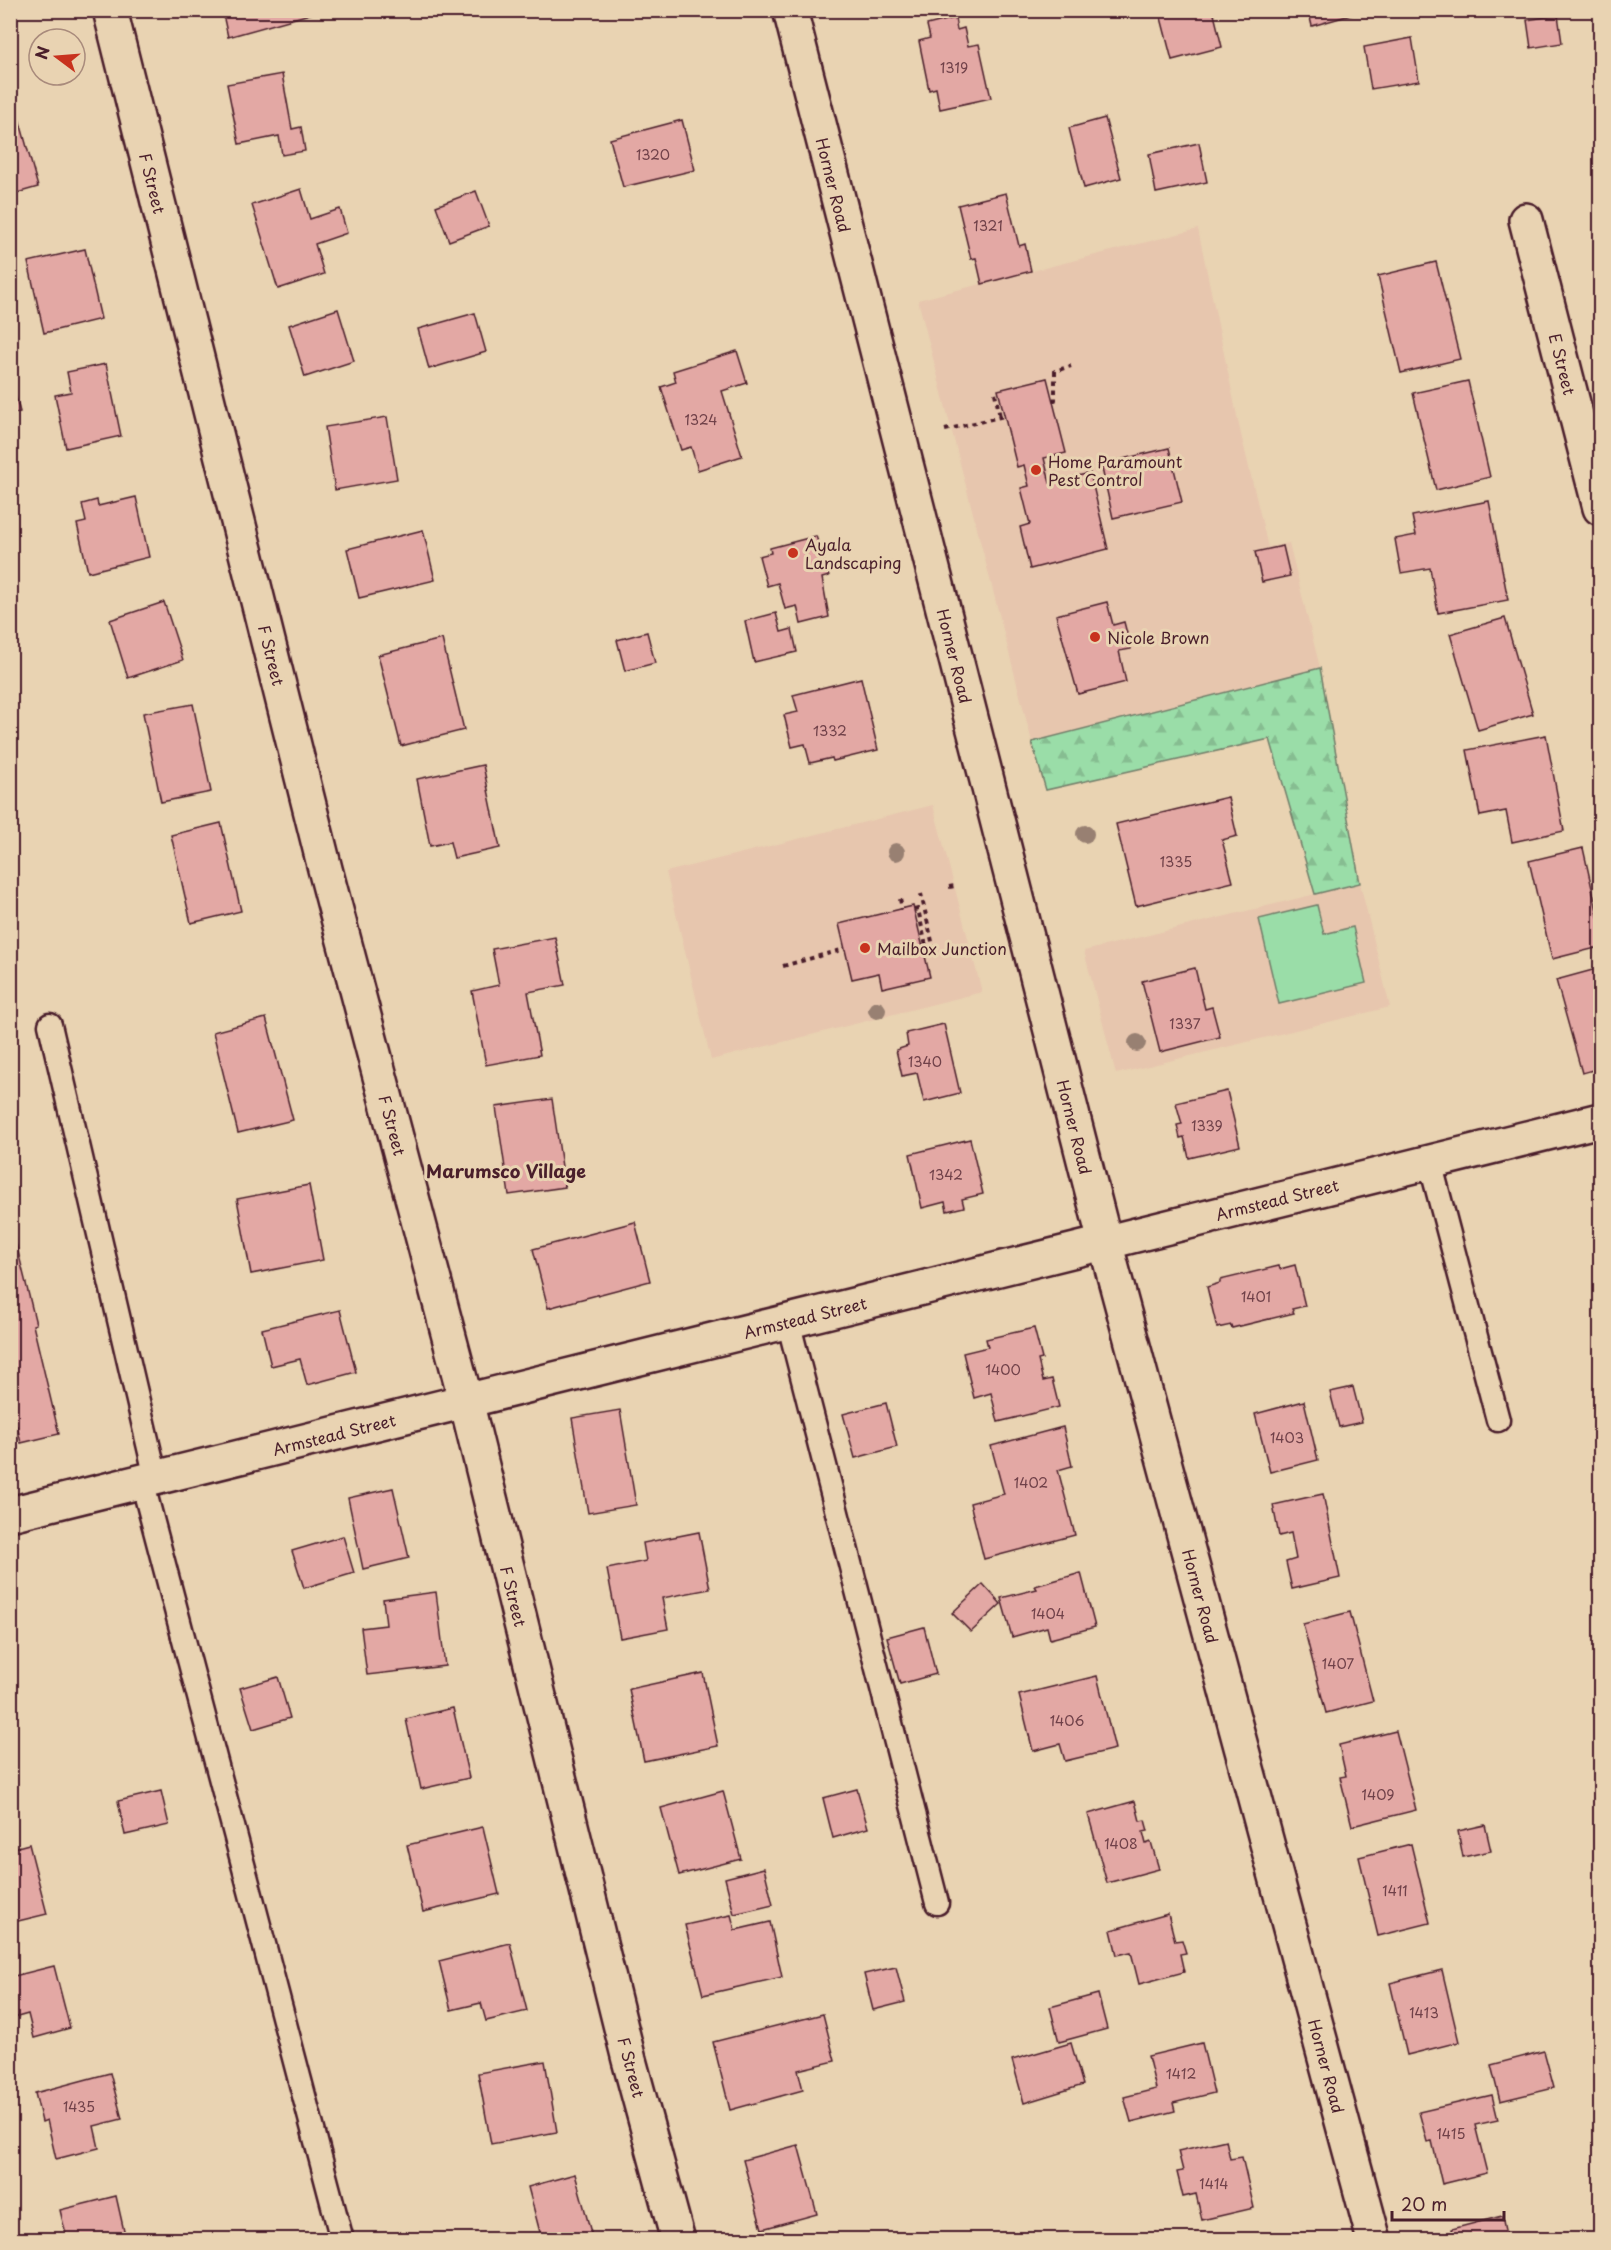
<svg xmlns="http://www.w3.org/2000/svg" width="1611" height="2250" viewBox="0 0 1611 2250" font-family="'Playpen Sans',sans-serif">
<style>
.built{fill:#e7c6ae}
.forest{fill:url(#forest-firs);stroke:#727e6a;stroke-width:1.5}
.park{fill:#9adda8;stroke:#727e6a;stroke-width:1.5}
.building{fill:#e3a8a4;stroke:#4a1f2b;stroke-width:1.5}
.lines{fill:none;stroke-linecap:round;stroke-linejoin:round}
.service-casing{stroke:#4a1f2b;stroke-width:27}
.minor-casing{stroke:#4a1f2b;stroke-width:38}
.secondary-casing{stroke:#4a1f2b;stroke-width:38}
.path{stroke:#4a1f2b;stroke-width:4;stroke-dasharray:4.5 4.5;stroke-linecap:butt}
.service{stroke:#e9d3b2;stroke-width:22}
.minor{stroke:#e9d3b2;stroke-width:33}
.secondary{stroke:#e9d3b2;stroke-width:33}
.tree{fill:#988072}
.poi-dot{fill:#c8321e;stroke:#e9d3b2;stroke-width:2}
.labels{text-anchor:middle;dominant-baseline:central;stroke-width:6;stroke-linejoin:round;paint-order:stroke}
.number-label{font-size:14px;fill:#704149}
.street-label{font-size:16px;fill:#4a1f2b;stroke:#e9d3b2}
.poi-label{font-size:16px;fill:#4a1f2b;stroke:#e9d3b2;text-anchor:start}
.neighbourhood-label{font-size:18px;font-weight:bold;fill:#4a1f2b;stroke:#e9d3b2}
</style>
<defs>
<pattern id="forest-firs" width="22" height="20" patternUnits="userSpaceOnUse" patternTransform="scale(1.5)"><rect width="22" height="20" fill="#9adda8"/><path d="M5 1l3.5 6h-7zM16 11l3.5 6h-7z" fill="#86bd91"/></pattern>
</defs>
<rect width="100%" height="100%" fill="#e9d3b2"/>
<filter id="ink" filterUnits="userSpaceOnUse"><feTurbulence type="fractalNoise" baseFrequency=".0167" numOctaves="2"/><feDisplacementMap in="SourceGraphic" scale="12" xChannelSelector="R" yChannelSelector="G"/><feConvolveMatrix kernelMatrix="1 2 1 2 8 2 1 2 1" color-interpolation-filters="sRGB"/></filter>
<g filter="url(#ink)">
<g class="built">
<polygon points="1198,229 1240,430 1268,547 1289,543 1320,668 1032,742 918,300"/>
<polygon points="933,805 982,992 711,1060 666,872"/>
<polygon points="1360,883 1390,1007 1116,1074 1084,951"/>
</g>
<polygon class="forest" points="1320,668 1360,883 1315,894 1270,739 1046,790 1032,742"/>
<polygon class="park" points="1317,905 1324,934 1353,927 1366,983 1279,1004 1259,919"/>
<g class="building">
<polygon points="222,10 324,10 228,37"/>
<polygon points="1159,10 1213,10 1222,47 1172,60"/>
<polygon points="1308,10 1368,10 1312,26"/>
<polygon points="1558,15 1562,43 1531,48 1527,20"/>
<polygon points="955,18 957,30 964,28 968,46 979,44 991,98 940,109 936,88 929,90 919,41 930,38 927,25"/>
<polygon points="1412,38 1419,81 1371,89 1364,47"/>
<polygon points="282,74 292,129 301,127 305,151 282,155 279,136 239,144 227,84"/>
<polygon points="10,86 38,187 10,195"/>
<polygon points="1105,118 1121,178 1084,188 1069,128"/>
<polygon points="682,120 695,170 623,187 610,139"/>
<polygon points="1199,143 1207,182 1156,193 1149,154"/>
<polygon points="301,189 310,219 340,209 347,233 315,244 324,274 278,289 252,205"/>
<polygon points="476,191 489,226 449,241 436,206"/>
<polygon points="1006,193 1019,246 1025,244 1031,271 982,284 976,258 971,259 958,205"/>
<polygon points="85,249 101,319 44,333 28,262"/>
<polygon points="1436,262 1460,359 1401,373 1378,276"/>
<polygon points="338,309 354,361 305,377 289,325"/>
<polygon points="475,313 486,352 429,369 418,329"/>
<polygon points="737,351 747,383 722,391 742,456 698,470 691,447 681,450 661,387 676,382 673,371"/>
<polygon points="106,364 121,436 66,448 55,395 71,392 67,372"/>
<polygon points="10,376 20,412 10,415"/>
<polygon points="1047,378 1066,453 1044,458 1050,483 1090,473 1108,549 1030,569 1020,527 1030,524 1021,488 1029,486 1024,465 1017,467 998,390"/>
<polygon points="1468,381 1490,477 1436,490 1413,393"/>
<polygon points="387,417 397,479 335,490 325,427"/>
<polygon points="1169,448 1182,502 1113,518 1101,464"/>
<polygon points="136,497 149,557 88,572 77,524 86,522 82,504 97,500 98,506"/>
<polygon points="1489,501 1508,600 1438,613 1430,568 1401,573 1395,539 1416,535 1412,516"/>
<polygon points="423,530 435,580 359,598 347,549"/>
<polygon points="816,536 829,576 822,578 829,617 801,624 797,606 785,609 778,583 767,586 759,556 771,553 770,548"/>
<polygon points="1283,546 1290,576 1262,582 1255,552"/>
<polygon points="164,602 183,660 128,678 110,620"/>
<polygon points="1107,602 1113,625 1124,622 1131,649 1119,651 1126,682 1078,694 1056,615"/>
<polygon points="776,613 781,632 792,629 797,652 754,662 745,621"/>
<polygon points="1505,618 1533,714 1478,730 1450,634"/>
<polygon points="647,632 655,663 625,671 617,640"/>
<polygon points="442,639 464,730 401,746 378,655"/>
<polygon points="861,678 878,750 833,761 832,758 810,763 805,744 792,747 784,715 798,712 793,695"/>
<polygon points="193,704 211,792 161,802 143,713"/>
<polygon points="1546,735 1564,831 1512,842 1506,811 1480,816 1467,750"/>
<polygon points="483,765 500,848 454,858 450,842 430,846 417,779"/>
<polygon points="1228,797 1237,836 1222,840 1233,882 1136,906 1116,824"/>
<polygon points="221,823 241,911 191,923 171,835"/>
<polygon points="1583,848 1600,924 1600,947 1552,959 1529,861"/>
<polygon points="913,906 930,977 882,988 879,973 852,979 839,924"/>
<polygon points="555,937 565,985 528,992 540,1055 486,1065 472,991 499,985 492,949"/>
<polygon points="1195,968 1205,1009 1212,1007 1220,1037 1160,1052 1142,981"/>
<polygon points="1600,968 1600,1068 1582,1073 1556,980"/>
<polygon points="266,1018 293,1120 238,1133 213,1032"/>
<polygon points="944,1024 960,1093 924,1102 917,1073 902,1076 896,1050 908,1046 906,1033"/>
<polygon points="1227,1091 1240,1146 1189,1158 1184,1137 1180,1138 1177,1125 1182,1124 1176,1103"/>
<polygon points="552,1099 565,1187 509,1195 496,1107"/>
<polygon points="970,1139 983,1194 962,1199 964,1207 947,1211 945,1202 922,1208 910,1154"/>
<polygon points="309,1185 323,1260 251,1274 237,1199"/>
<polygon points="10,1219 36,1324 33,1325 59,1434 21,1443 17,1426 10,1428"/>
<polygon points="635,1222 650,1281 548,1308 533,1249"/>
<polygon points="1295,1265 1305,1306 1292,1309 1294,1313 1232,1328 1231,1325 1217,1328 1207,1287 1220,1283 1220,1280 1279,1266 1280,1269"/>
<polygon points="340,1310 356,1372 307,1385 300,1359 271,1366 262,1329"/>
<polygon points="1034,1328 1042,1359 1038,1360 1043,1381 1052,1379 1059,1407 998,1422 991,1393 974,1398 963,1353 988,1347 986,1339"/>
<polygon points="1353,1387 1362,1422 1339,1427 1330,1392"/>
<polygon points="1304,1401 1318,1460 1270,1472 1255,1414"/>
<polygon points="886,1403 897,1447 855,1458 843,1414"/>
<polygon points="620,1410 636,1505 588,1513 572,1418"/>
<polygon points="1063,1427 1072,1466 1058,1470 1075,1535 984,1559 970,1503 1004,1494 991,1446"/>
<polygon points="393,1488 409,1558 363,1569 348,1498"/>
<polygon points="1323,1494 1340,1578 1292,1589 1286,1562 1296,1559 1291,1533 1279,1536 1273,1505"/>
<polygon points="699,1532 710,1589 662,1598 668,1629 620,1638 607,1569 646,1561 643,1543"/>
<polygon points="343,1536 354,1573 304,1588 292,1551"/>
<polygon points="1081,1573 1095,1627 1050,1639 1047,1627 1012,1637 1001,1598 1037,1589 1035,1586"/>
<polygon points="983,1584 1001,1604 971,1632 952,1613"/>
<polygon points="436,1592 445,1666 367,1675 361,1628 386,1625 383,1599"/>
<polygon points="1350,1612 1373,1701 1326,1713 1303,1624"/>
<polygon points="924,1627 936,1674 900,1684 887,1637"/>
<polygon points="703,1673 718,1746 644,1761 629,1689"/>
<polygon points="1097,1676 1115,1749 1065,1761 1060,1744 1033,1751 1019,1695"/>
<polygon points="278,1677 290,1718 253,1729 240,1688"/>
<polygon points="453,1708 469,1778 421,1789 406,1719"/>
<polygon points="1396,1731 1416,1810 1352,1826 1340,1777 1346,1776 1339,1745"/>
<polygon points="857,1789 868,1828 833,1838 823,1798"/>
<polygon points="161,1791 169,1825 125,1835 118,1801"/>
<polygon points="723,1791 741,1859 679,1875 661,1808"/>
<polygon points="1135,1801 1140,1821 1145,1820 1148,1831 1143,1832 1146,1844 1151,1842 1159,1869 1107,1883 1088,1814"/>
<polygon points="1485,1825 1491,1851 1463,1857 1458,1831"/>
<polygon points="483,1827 499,1894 423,1912 407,1845"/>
<polygon points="29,1844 47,1914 10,1923 10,1849"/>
<polygon points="1411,1844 1430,1923 1378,1936 1359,1857"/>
<polygon points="764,1868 773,1905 734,1914 725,1878"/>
<polygon points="1168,1914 1175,1941 1182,1940 1186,1953 1180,1954 1184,1972 1139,1984 1131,1952 1117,1955 1111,1930"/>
<polygon points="731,1915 735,1930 770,1922 782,1977 703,1995 685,1925"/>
<polygon points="510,1943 527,2011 486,2021 481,2003 451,2010 439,1961"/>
<polygon points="54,1966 70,2028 34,2038 28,2014 14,2018 10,2003 10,1977"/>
<polygon points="896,1967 905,2002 873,2010 864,1974"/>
<polygon points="1442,1970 1459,2042 1407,2055 1390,1983"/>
<polygon points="1098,1994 1107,2029 1059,2042 1050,2007"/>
<polygon points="823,2014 835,2061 798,2070 803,2090 730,2110 713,2042"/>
<polygon points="1071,2043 1083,2085 1024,2103 1012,2060"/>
<polygon points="1202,2043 1214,2093 1173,2103 1175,2111 1131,2122 1124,2097 1156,2089 1148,2056"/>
<polygon points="1544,2051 1554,2088 1500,2101 1491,2065"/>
<polygon points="545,2061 557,2132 491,2144 478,2073"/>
<polygon points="110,2073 122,2119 94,2126 99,2148 56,2159 47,2120 42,2122 35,2093"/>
<polygon points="1492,2095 1498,2120 1475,2125 1487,2173 1442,2184 1432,2141 1427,2142 1419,2112"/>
<polygon points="1226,2140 1230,2159 1242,2157 1254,2208 1202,2220 1196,2194 1183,2197 1177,2172 1183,2171 1178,2151"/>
<polygon points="798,2145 817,2214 762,2229 743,2160"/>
<polygon points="575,2174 593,2240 542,2240 528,2187"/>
<polygon points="116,2196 126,2240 81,2240 80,2235 67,2239 60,2210"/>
<polygon points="1502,2216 1507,2240 1454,2240 1452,2229"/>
</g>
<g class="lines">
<defs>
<g id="service">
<polyline points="50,1025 156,1478"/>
<polyline points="1430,1162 1498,1420"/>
<polyline points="788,1321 937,1903"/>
<polyline points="142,1481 342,2240"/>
</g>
<g id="minor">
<polyline points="110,10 325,869 466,1401 629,2060 678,2240"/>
<polyline points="1526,220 1600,508"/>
<polyline points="10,1514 1600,1120"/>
</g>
<polyline id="secondary" points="790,10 1105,1242 1374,2240"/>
</defs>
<use href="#service" class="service-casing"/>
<use href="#minor" class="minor-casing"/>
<use href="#secondary" class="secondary-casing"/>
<g class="path">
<polyline points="995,393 1000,417"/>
<polyline points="1053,400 1055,400 1055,371 1071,366"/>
<polyline points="945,430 1004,416"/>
<polyline points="949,887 955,886"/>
<polyline points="900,899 902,909"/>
<polyline points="914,910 918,909 927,951 934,950 921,894"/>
<polyline points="783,966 845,949"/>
</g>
<use href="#service" class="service"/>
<use href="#minor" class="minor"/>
<use href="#secondary" class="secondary"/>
</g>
<g class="tree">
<circle cx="1085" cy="834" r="9"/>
<circle cx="896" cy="852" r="9"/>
<circle cx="877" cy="1010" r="9"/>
<circle cx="1137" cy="1043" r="9"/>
</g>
</g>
<g class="poi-dot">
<circle cx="1036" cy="470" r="6"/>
<circle cx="793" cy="553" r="6"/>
<circle cx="1095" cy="637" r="6"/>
<circle cx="865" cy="948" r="6"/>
</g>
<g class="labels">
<g class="number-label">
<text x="954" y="67">1319</text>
<text x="653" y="154">1320</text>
<text x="988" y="225">1321</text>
<text x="701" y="419">1324</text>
<text x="830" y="730">1332</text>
<text x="1176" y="861">1335</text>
<text x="1185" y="1023">1337</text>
<text x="925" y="1061">1340</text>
<text x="1207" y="1125">1339</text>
<text x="946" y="1174">1342</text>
<text x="1256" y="1296">1401</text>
<text x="1003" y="1369">1400</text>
<text x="1287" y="1437">1403</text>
<text x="1031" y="1482">1402</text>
<text x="1048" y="1613">1404</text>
<text x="1338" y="1663">1407</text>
<text x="1067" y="1720">1406</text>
<text x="1378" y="1794">1409</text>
<text x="1121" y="1843">1408</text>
<text x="1395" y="1890">1411</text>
<text x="1424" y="2012">1413</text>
<text x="1181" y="2073">1412</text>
<text x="79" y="2106">1435</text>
<text x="1451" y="2133">1415</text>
<text x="1214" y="2183">1414</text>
</g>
<g class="street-label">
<text transform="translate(153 183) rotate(76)">F Street</text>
<text transform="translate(834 185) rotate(76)">Horner Road</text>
<text transform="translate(1563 364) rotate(76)">E Street</text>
<text transform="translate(272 655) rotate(76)">F Street</text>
<text transform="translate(955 656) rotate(76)">Horner Road</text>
<text transform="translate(393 1125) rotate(75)">F Street</text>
<text transform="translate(1075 1127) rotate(76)">Horner Road</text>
<text transform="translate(1277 1199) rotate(-14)">Armstead Street</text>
<text transform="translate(805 1317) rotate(-14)">Armstead Street</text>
<text transform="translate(334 1434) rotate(-14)">Armstead Street</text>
<text transform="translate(514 1596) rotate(76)">F Street</text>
<text transform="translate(1201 1596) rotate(75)">Horner Road</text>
<text transform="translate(1327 2066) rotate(75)">Horner Road</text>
<text transform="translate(632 2067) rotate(75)">F Street</text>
</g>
<g class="poi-label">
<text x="1048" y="461">Home Paramount<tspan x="1048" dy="18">Pest Control</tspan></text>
<text x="805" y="544">Ayala<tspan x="805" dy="18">Landscaping</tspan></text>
<text x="1107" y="637">Nicole Brown</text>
<text x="877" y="948">Mailbox Junction</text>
</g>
<g class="neighbourhood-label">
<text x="506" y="1170">Marumsco Village</text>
</g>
</g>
<rect width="1611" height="2250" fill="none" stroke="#e9d3b2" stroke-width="36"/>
<rect x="18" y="18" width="1575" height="2214" fill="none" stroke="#4a1f2b" stroke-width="2" filter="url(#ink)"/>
<g transform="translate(57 57) rotate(286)"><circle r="28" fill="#e9d3b2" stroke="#a98b7c" stroke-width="1.5"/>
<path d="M0-4.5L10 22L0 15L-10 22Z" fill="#c8321e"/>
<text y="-9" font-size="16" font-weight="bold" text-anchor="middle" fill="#4a1f2b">N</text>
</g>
<path d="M1392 2211v9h112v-9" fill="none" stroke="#4a1f2b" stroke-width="3"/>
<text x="1401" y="2211" font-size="18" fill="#4a1f2b" stroke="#e9d3b2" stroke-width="4.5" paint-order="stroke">20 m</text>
</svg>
